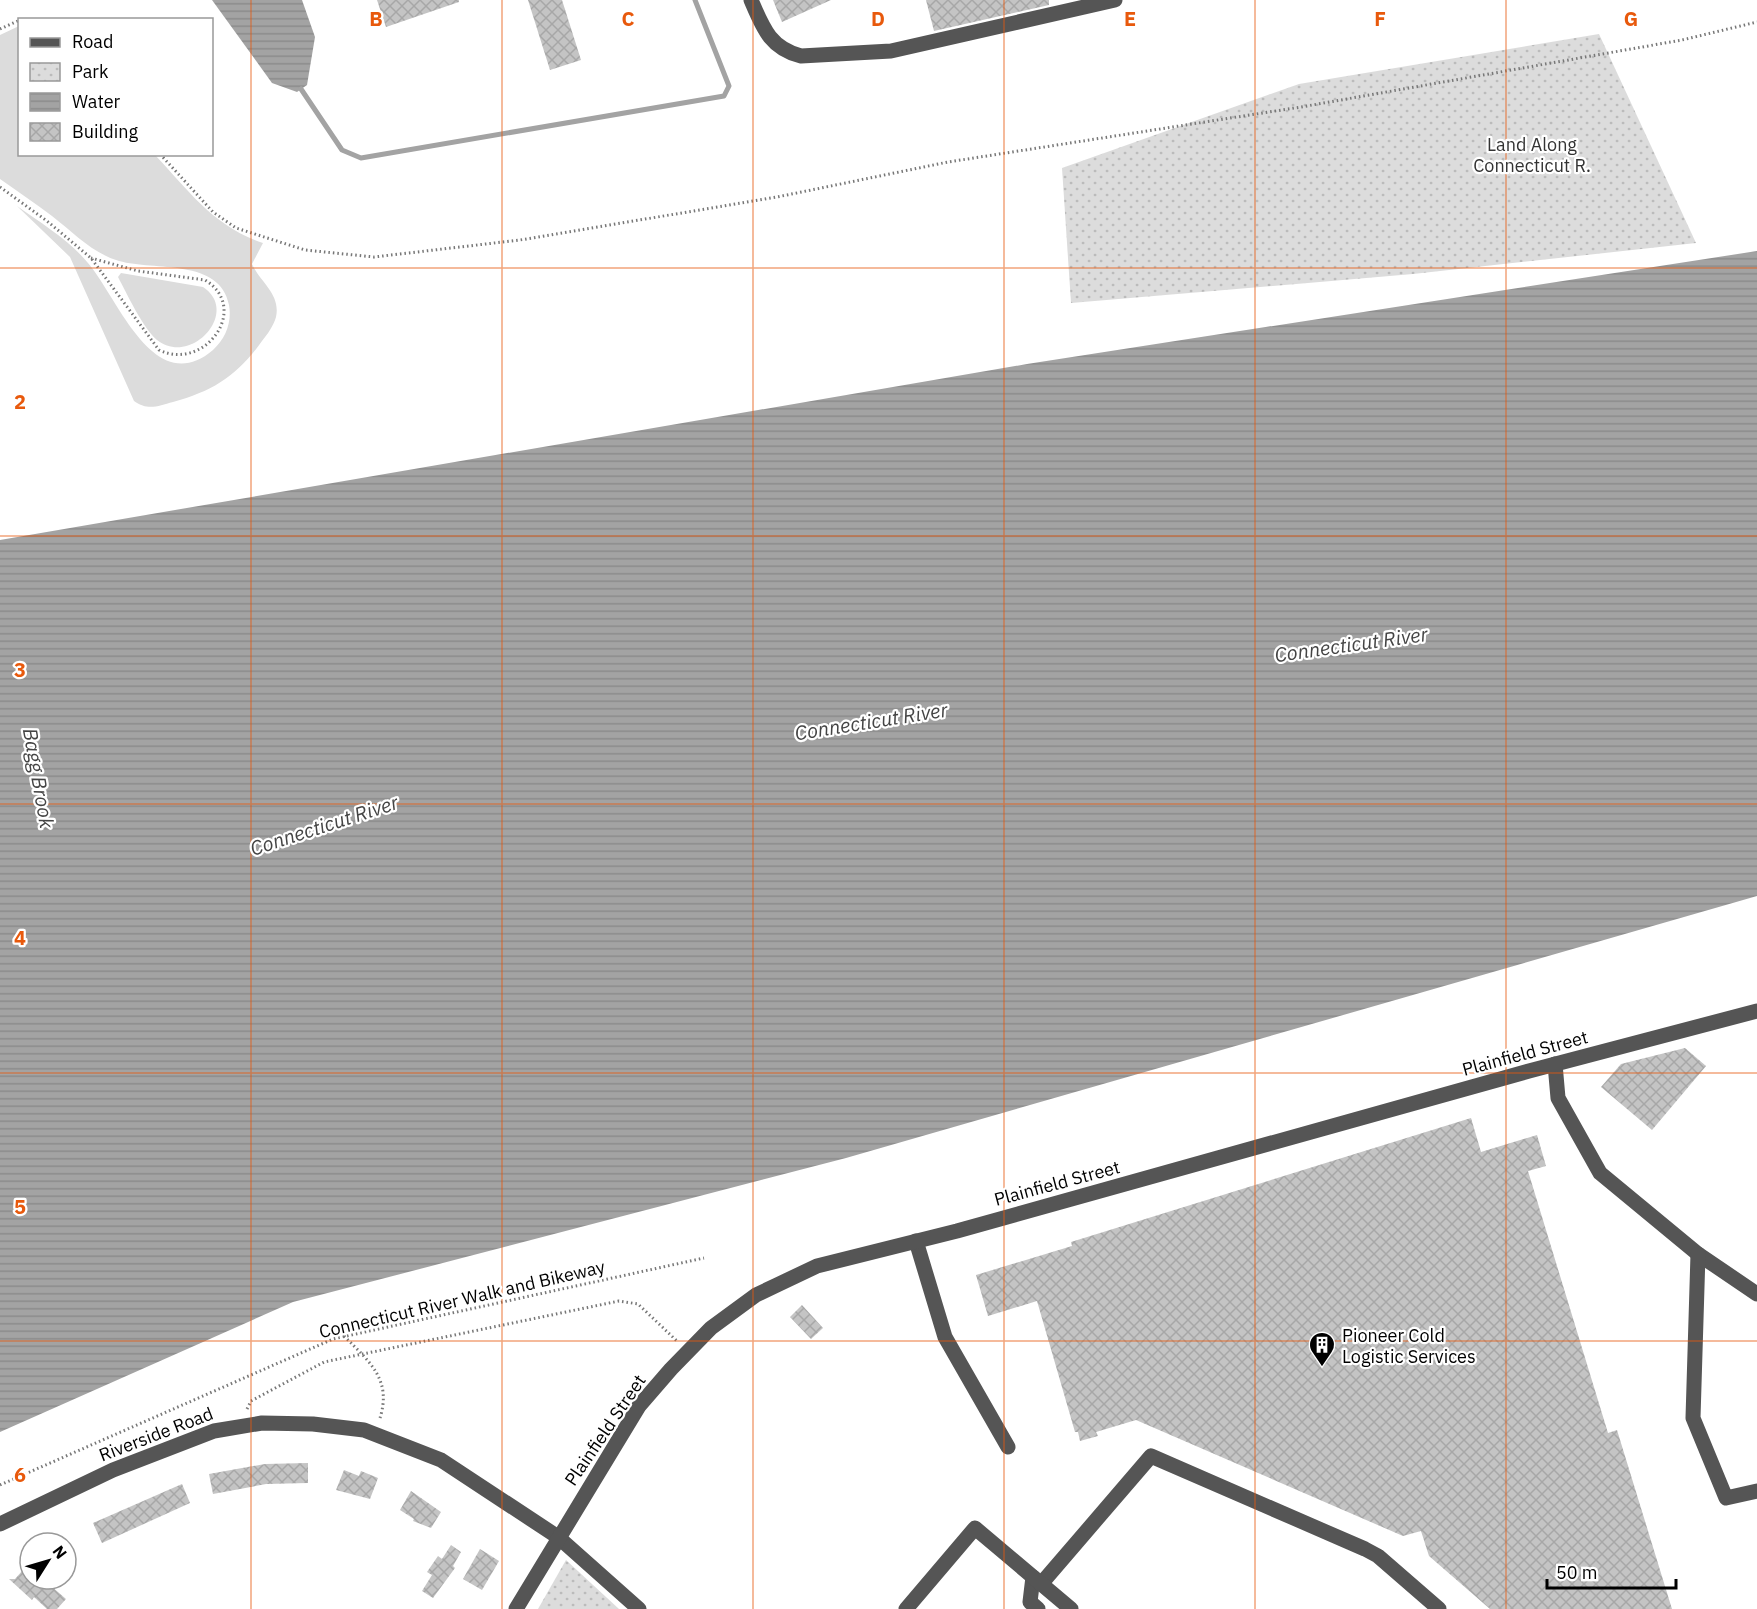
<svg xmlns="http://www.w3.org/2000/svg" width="1757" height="1609" viewBox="0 0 1757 1609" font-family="'IBM Plex Sans',sans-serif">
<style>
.green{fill:#dcdcdc}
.park{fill:url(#park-dots)}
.water{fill:url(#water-rules)}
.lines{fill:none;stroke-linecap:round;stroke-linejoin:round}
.stream{stroke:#a3a3a3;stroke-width:5}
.building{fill:url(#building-cross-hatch)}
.path{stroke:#777;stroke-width:3;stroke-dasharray:1.5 3;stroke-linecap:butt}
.minor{stroke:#555;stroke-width:15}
.grid{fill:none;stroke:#e8590c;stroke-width:1.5;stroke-opacity:0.55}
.labels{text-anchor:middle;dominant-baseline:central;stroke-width:4.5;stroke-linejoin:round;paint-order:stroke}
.park-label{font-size:18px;fill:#333;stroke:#fff}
.street-label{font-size:18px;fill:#000;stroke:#fff}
.poi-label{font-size:18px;fill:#000;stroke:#fff;text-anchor:start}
.water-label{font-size:20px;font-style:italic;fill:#444;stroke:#fff}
.grid-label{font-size:20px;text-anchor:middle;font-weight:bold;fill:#e8590c;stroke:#fff;stroke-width:4.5;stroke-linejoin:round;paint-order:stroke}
</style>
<defs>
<pattern id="park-dots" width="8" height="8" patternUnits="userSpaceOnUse" patternTransform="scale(1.5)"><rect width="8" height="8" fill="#dcdcdc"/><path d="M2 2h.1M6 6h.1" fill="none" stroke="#bbb" stroke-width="1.8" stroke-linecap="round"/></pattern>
<pattern id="water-rules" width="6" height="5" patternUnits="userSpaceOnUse" patternTransform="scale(1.5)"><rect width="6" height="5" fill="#a3a3a3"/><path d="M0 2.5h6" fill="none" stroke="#8b8b8b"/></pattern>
<pattern id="building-cross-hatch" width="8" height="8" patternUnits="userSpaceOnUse" patternTransform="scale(1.5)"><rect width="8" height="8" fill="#c4c4c4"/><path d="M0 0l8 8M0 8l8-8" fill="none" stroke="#a7a7a7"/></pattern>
</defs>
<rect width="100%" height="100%" fill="#fff"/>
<g class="green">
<path d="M19,26L20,154L155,155C190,192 213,226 263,243L252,264C260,282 281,294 276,317C274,325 267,335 262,341C238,375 214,391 173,402C158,406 148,411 134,401L70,257L17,206C41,223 69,240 88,263C118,298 154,400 213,350C226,338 232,322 229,305C220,258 155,271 119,261C92,253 74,233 52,216C35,203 17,191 0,179V35Z"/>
<path d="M121,273L203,287C241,312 191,367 157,340C143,328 127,294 118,277Z"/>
</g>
<g class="park">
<polygon points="1599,34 1696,243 1413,274 1071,303 1062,168 1299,84"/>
<polygon points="566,1560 619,1609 538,1609"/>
</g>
<g class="water">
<polygon points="212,0 302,0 315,37 307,85 297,92 272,83"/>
<polygon points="1757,251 1757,896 846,1158 293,1302 0,1432 0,540 1027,364"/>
</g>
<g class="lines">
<polyline class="stream" points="301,89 342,150 361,158 724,96 729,86 695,0"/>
</g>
<g class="building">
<polygon points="377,0 459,0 459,2 386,27"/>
<polygon points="528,0 562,0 581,60 550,70"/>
<polygon points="773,0 831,0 782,22"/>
<polygon points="926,0 1049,0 1049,5 934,31"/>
<polygon points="1685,1048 1706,1066 1652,1130 1601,1087 1621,1064"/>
<polygon points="1471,1118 1481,1152 1537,1135 1546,1166 1528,1171 1608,1433 1617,1430 1672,1609 1490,1609 1429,1556 1421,1531 1403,1536 1136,1420 1096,1432 1098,1436 1080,1441 1078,1432 1075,1432 1037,1301 988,1316 976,1275 1072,1246 1071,1242"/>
<polygon points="802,1305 823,1328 811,1339 790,1317"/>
<polygon points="308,1463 308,1483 266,1484 213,1494 209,1474 265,1464"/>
<polygon points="344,1470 359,1476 361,1471 378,1478 370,1499 336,1490"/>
<polygon points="182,1484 190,1503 102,1543 93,1523"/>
<polygon points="411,1491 441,1512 431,1528 413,1521 414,1519 400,1510"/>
<polygon points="451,1545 461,1552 453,1566 455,1568 433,1598 422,1591 432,1575 427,1572 438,1556 442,1559"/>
<polygon points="480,1549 499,1561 482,1590 463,1579"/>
<polygon points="30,1562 30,1579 43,1579 66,1599 57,1609 47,1609 34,1597 32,1600 9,1579 15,1579"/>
</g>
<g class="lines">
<g class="path">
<polyline points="24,20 41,20"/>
<polyline points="0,29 20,20"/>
<polyline points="160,154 213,212 236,228 305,250 374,257 520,240 777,197 948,162 1301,107 1682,40 1757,22"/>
<path d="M0,187L47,221L91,258L159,350C205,372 251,308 205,280L138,271L91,258"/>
<path d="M344,1336C371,1363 393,1381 379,1421"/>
<polyline points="247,1409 251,1401 324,1362 619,1301 638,1304 678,1342"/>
<polyline points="0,1485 333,1339 704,1258"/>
</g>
<g class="minor">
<path d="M751,0C763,28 770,48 801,56L891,51L1115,0"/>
<polyline points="1555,1064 1558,1098 1600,1173 1698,1254 1757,1294"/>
<polyline points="916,1241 945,1337 1008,1447"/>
<polyline points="1698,1254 1693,1418 1726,1498 1757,1491"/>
<polyline points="0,1524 113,1470 214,1431 262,1423 313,1424 364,1430 441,1460 558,1537 639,1609"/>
<polyline points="1033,1577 1030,1602 1038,1609"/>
<polyline points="1041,1584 1151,1456 1365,1549 1378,1556 1439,1609"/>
<polyline points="516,1609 639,1406 671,1369 711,1328 756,1295 777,1285 817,1266 957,1231 1529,1071 1757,1011"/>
<polyline points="906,1609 975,1528 1071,1609"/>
</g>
</g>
<path class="grid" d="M251,0V1609M502,0V1609M753,0V1609M1004,0V1609M1255,0V1609M1506,0V1609M0,268H1757M0,536H1757M0,804H1757M0,1073H1757M0,1341H1757"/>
<defs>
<symbol id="building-pin" viewBox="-11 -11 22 30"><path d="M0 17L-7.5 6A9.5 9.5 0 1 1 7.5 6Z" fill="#000" stroke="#fff"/><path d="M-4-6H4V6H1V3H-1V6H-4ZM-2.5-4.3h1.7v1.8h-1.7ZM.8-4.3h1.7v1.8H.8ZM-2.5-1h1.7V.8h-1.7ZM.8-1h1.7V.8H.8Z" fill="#fff"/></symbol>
</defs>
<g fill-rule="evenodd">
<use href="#building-pin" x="1307" y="1330" width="30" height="40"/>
</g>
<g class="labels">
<g class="park-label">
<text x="1532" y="144">Land Along<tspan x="1532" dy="21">Connecticut R.</tspan></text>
</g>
<g class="street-label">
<text transform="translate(1525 1053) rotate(-15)">Plainfield Street</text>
<text transform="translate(1057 1183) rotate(-15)">Plainfield Street</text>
<text transform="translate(462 1299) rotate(-13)">Connecticut River Walk and Bikeway</text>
<text transform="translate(605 1430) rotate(-56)">Plainfield Street</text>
<text transform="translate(156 1434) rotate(-21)">Riverside Road</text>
</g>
<g class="poi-label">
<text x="1342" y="1335">Pioneer Cold<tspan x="1342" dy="21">Logistic Services</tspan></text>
</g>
<g class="water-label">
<text transform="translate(1351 644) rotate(-8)">Connecticut River</text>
<text transform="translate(871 721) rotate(-9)">Connecticut River</text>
<text transform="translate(39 778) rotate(80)">Bagg Brook</text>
<text transform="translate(324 825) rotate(-18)">Connecticut River</text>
</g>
</g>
<g class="grid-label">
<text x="376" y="26">B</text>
<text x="628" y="26">C</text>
<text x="878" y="26">D</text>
<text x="1130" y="26">E</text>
<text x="1380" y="26">F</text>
<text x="1631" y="26">G</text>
<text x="20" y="409">2</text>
<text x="20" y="677">3</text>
<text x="20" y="945">4</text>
<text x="20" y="1214">5</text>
<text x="20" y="1482">6</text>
</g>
<rect x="18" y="18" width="195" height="138" fill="#ffffff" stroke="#999999" stroke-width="1.5"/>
<rect x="30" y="38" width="30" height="9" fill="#555555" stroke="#999999" stroke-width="1.5"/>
<text x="72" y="48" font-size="18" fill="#000000">Road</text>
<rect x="30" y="63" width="30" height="18" fill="url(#park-dots)" stroke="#999999" stroke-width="1.5"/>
<text x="72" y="78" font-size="18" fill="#000000">Park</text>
<rect x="30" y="93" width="30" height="18" fill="url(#water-rules)" stroke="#999999" stroke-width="1.5"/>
<text x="72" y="108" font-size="18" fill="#000000">Water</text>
<rect x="30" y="123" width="30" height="18" fill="url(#building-cross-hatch)" stroke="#999999" stroke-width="1.5"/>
<text x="72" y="138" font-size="18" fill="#000000">Building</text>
<g transform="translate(48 1561) rotate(53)"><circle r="28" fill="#ffffff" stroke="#999999" stroke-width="1.5"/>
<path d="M0-4.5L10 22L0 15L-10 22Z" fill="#000000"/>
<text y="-9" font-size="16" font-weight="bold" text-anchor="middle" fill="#000000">N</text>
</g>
<path d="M1547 1579v9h129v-9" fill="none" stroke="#000000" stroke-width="3"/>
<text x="1556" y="1579" font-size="18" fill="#000000" stroke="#ffffff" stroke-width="4.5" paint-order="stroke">50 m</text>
</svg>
